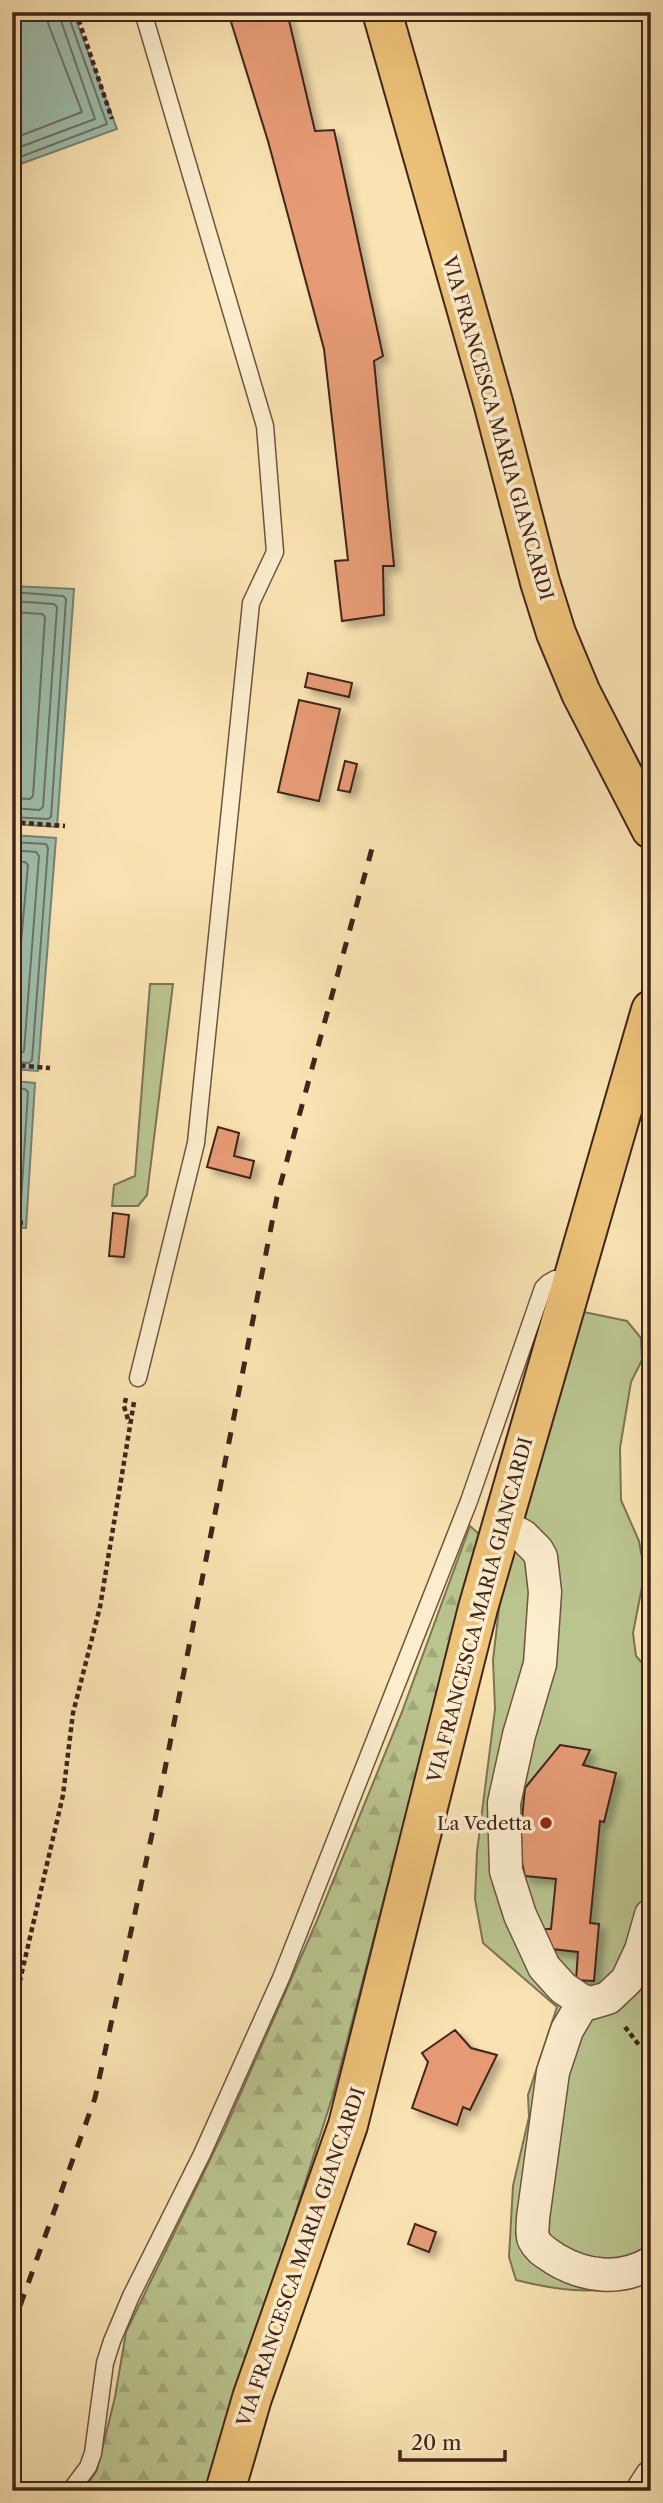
<svg xmlns="http://www.w3.org/2000/svg" width="663" height="2503" viewBox="0 0 663 2503" font-family="'Libre Caslon Text',serif">
<style>
.green{fill:#bac48f;stroke:#7d7456;stroke-width:2}
.forest{fill:url(#forest-firs);stroke:#7d7456;stroke-width:2}
.water{fill:#9ebeac;stroke:#788172;stroke-width:2}
.lines{fill:none;stroke-linecap:round;stroke-linejoin:round}
.shore{stroke:#6f7264;stroke-width:2}
.building{fill:#e69b74;stroke:#40251c;stroke-width:2;filter:url(#shadow)}
.lane-casing{stroke:#6e5442;stroke-width:19}
.street-casing{stroke:#6e5442;stroke-width:35}
.primary-casing{stroke:#40251c;stroke-width:42}
.path{stroke:#40251c;stroke-width:4.5;stroke-dasharray:5 3.5;stroke-linecap:butt}
.lane{stroke:#fcedcd;stroke-width:16}
.street{stroke:#fcedcd;stroke-width:32}
.primary{stroke:#edc279;stroke-width:38}
.rail{stroke:#40251c;stroke-width:5;stroke-dasharray:12 12;stroke-linecap:butt}
.poi-dot{fill:#8f2418;stroke:#fcedcd;stroke-width:2.5}
.labels{text-anchor:middle;dominant-baseline:central;stroke-width:7;stroke-linejoin:round;paint-order:stroke}
.street-label{font-size:19px;fill:#40251c;stroke:#fcedcd}
.poi-label{font-size:19px;fill:#40251c;stroke:#fcedcd;text-anchor:end}
</style>
<defs>
<pattern id="forest-firs" width="22" height="20" patternUnits="userSpaceOnUse" patternTransform="scale(1.75)"><rect width="22" height="20" fill="#bac48f"/><path d="M5 1l3.5 6h-7zM16 11l3.5 6h-7z" fill="#a1a87b"/></pattern>
<filter id="shadow"><feDropShadow dx="6" dy="6" stdDeviation="3.5" flood-color="#0004"/></filter>
</defs>
<rect width="100%" height="100%" fill="#fae3b2"/>
<filter id="stains"><feTurbulence type="fractalNoise" baseFrequency=".00286" numOctaves="4"/><feColorMatrix values="0 0 0 0 .2 0 0 0 0 .09 0 0 0 0 .02 0 0 0 .5 -.17"/></filter>
<radialGradient id="worn" r=".72"><stop offset=".6" stop-color="#630" stop-opacity="0"/><stop offset="1" stop-color="#630" stop-opacity=".3"/></radialGradient>
<g class="green">
<polygon points="150,984 173,984 147,1195 138,1206 112,1206 114,1185 135,1176"/>
<path d="M579,1311L627,1321L641,1338L642,1360L631,1382L620,1448L621,1500L639,1541L643,1563L642,1587L633,1633L636,1656L651,1673V2274C611,2299 559,2291 516,2280L509,2257L513,2186L529,2117L528,2095L557,2007L483,1943L475,1899L477,1852L495,1709L493,1660L504,1566Z"/>
</g>
<polygon class="forest" points="470,1526 479,1534 333,2095 207,2491 83,2491 97,2470 115,2397 126,2332 225,2129 316,1923 402,1712"/>
<g class="water">
<polygon points="12,12 73,12 117,129 12,167"/>
<polygon points="12,586 74,589 57,827 12,824"/>
<polygon points="12,835 56,838 38,1071 12,1069"/>
<polygon points="12,1081 35,1083 26,1228 12,1227"/>
</g>
<g class="lines">
<g class="shore">
<polyline points="12,139 82,112 48,23 47,12"/>
<polyline points="12,150 95,119 58,12"/>
<polyline points="12,160 107,124 67,12"/>
<polyline points="12,592 63,596 66,599 51,817 48,819 12,817"/>
<polyline points="12,601 54,604 57,607 43,807 39,810 12,808"/>
<polyline points="12,612 42,614 45,617 33,796 30,799 12,798"/>
<polyline points="12,842 46,844 48,848 32,1060 29,1063 12,1062"/>
<polyline points="12,850 36,852 39,856 24,1051 21,1053 12,1053"/>
<polyline points="12,861 25,862 28,865 12,1042"/>
<polyline points="12,1088 25,1089 28,1092 20,1217 12,1220"/>
<polyline points="12,1097 18,1100 12,1198"/>
</g>
</g>
<g class="building">
<polygon points="228,12 287,12 315,131 334,130 383,356 374,361 394,566 383,566 384,615 342,621 335,561 348,560 324,349 268,141"/>
<polygon points="308,673 352,683 349,697 305,687"/>
<polygon points="299,700 340,709 319,801 278,792"/>
<polygon points="345,761 357,764 350,792 338,790"/>
<polygon points="218,1127 239,1133 234,1156 254,1161 250,1178 207,1167"/>
<polygon points="113,1213 129,1215 124,1257 109,1256"/>
<polygon points="560,1745 590,1750 583,1765 616,1773 604,1822 600,1821 590,1923 599,1924 594,1981 576,1980 578,1952 543,1948 545,1929 551,1929 556,1879 525,1876 519,1850 525,1788"/>
<polygon points="455,2030 471,2048 497,2055 470,2110 463,2107 457,2125 412,2108 428,2062 422,2053"/>
<polygon points="415,2224 436,2232 429,2252 408,2244"/>
</g>
<g class="lines">
<defs>
<g id="lane">
<polyline points="138,1378 196,1143 251,603 275,552 265,426 143,12"/>
<polyline points="70,2491 88,2467 93,2453 105,2363 112,2341 131,2296 202,2154 281,1978 469,1501 543,1288 548,1283 555,1279"/>
</g>
<g id="street">
<polyline points="501,1524 523,1536 537,1550 541,1557 545,1592 540,1664 519,1735 504,1803 506,1871 520,1915 544,1967 563,1988 582,2001 591,2003 608,1998 627,1980 641,1950 651,1915"/>
<path d="M584,2001L567,2030L553,2072L533,2218C533,2226 531,2234 534,2240C539,2250 547,2253 555,2259C585,2277 620,2281 651,2263"/>
<polyline points="642,2491 651,2477"/>
</g>
<g id="primary">
<polyline points="382,12 493,402 540,582 556,633 581,693 651,829"/>
<polyline points="225,2491 252,2398 348,2125 478,1608 651,1010"/>
</g>
</defs>
<use href="#lane" class="lane-casing"/>
<use href="#street" class="street-casing"/>
<use href="#primary" class="primary-casing"/>
<g class="path">
<polyline points="76,12 112,119"/>
<polyline points="12,822 65,826"/>
<polyline points="12,1065 50,1068"/>
<polyline points="12,1222 23,1223"/>
<polyline points="126,1398 124,1406 129,1423"/>
<polyline points="12,2015 63,1795 73,1713 100,1607 134,1402"/>
<polyline points="625,2027 639,2045 648,2042 648,2007"/>
</g>
<use href="#lane" class="lane"/>
<use href="#street" class="street"/>
<use href="#primary" class="primary"/>
<polyline class="rail" points="12,2328 95,2098 154,1825 277,1197 374,841"/>
</g>
<circle class="poi-dot" cx="546" cy="1823" r="7"/>
<g class="labels">
<g class="street-label">
<text transform="translate(498 428) rotate(74)">VIA FRANCESCA MARIA GIANCARDI</text>
<text transform="translate(480 1610) rotate(-75)">VIA FRANCESCA MARIA GIANCARDI</text>
<text transform="translate(301 2257) rotate(-71)">VIA FRANCESCA MARIA GIANCARDI</text>
</g>
<g class="poi-label">
<text x="532" y="1823">La Vedetta</text>
</g>
</g>
<rect width="663" height="2503" fill="none" stroke="#fae3b2" stroke-width="42"/>
<rect x="14" y="14" width="635" height="2475" fill="none" stroke="#40251c" stroke-width="3.5"/>
<rect x="21" y="21" width="621" height="2461" fill="none" stroke="#40251c" stroke-width="2"/>
<path d="M400 2450v10h105v-10" fill="none" stroke="#40251c" stroke-width="3.5"/>
<text x="411" y="2450" font-size="21" fill="#40251c" stroke="#fcedcd" stroke-width="5" paint-order="stroke">20 m</text>
<rect width="100%" height="100%" filter="url(#stains)"/>
<rect width="100%" height="100%" fill="url(#worn)"/>
</svg>
